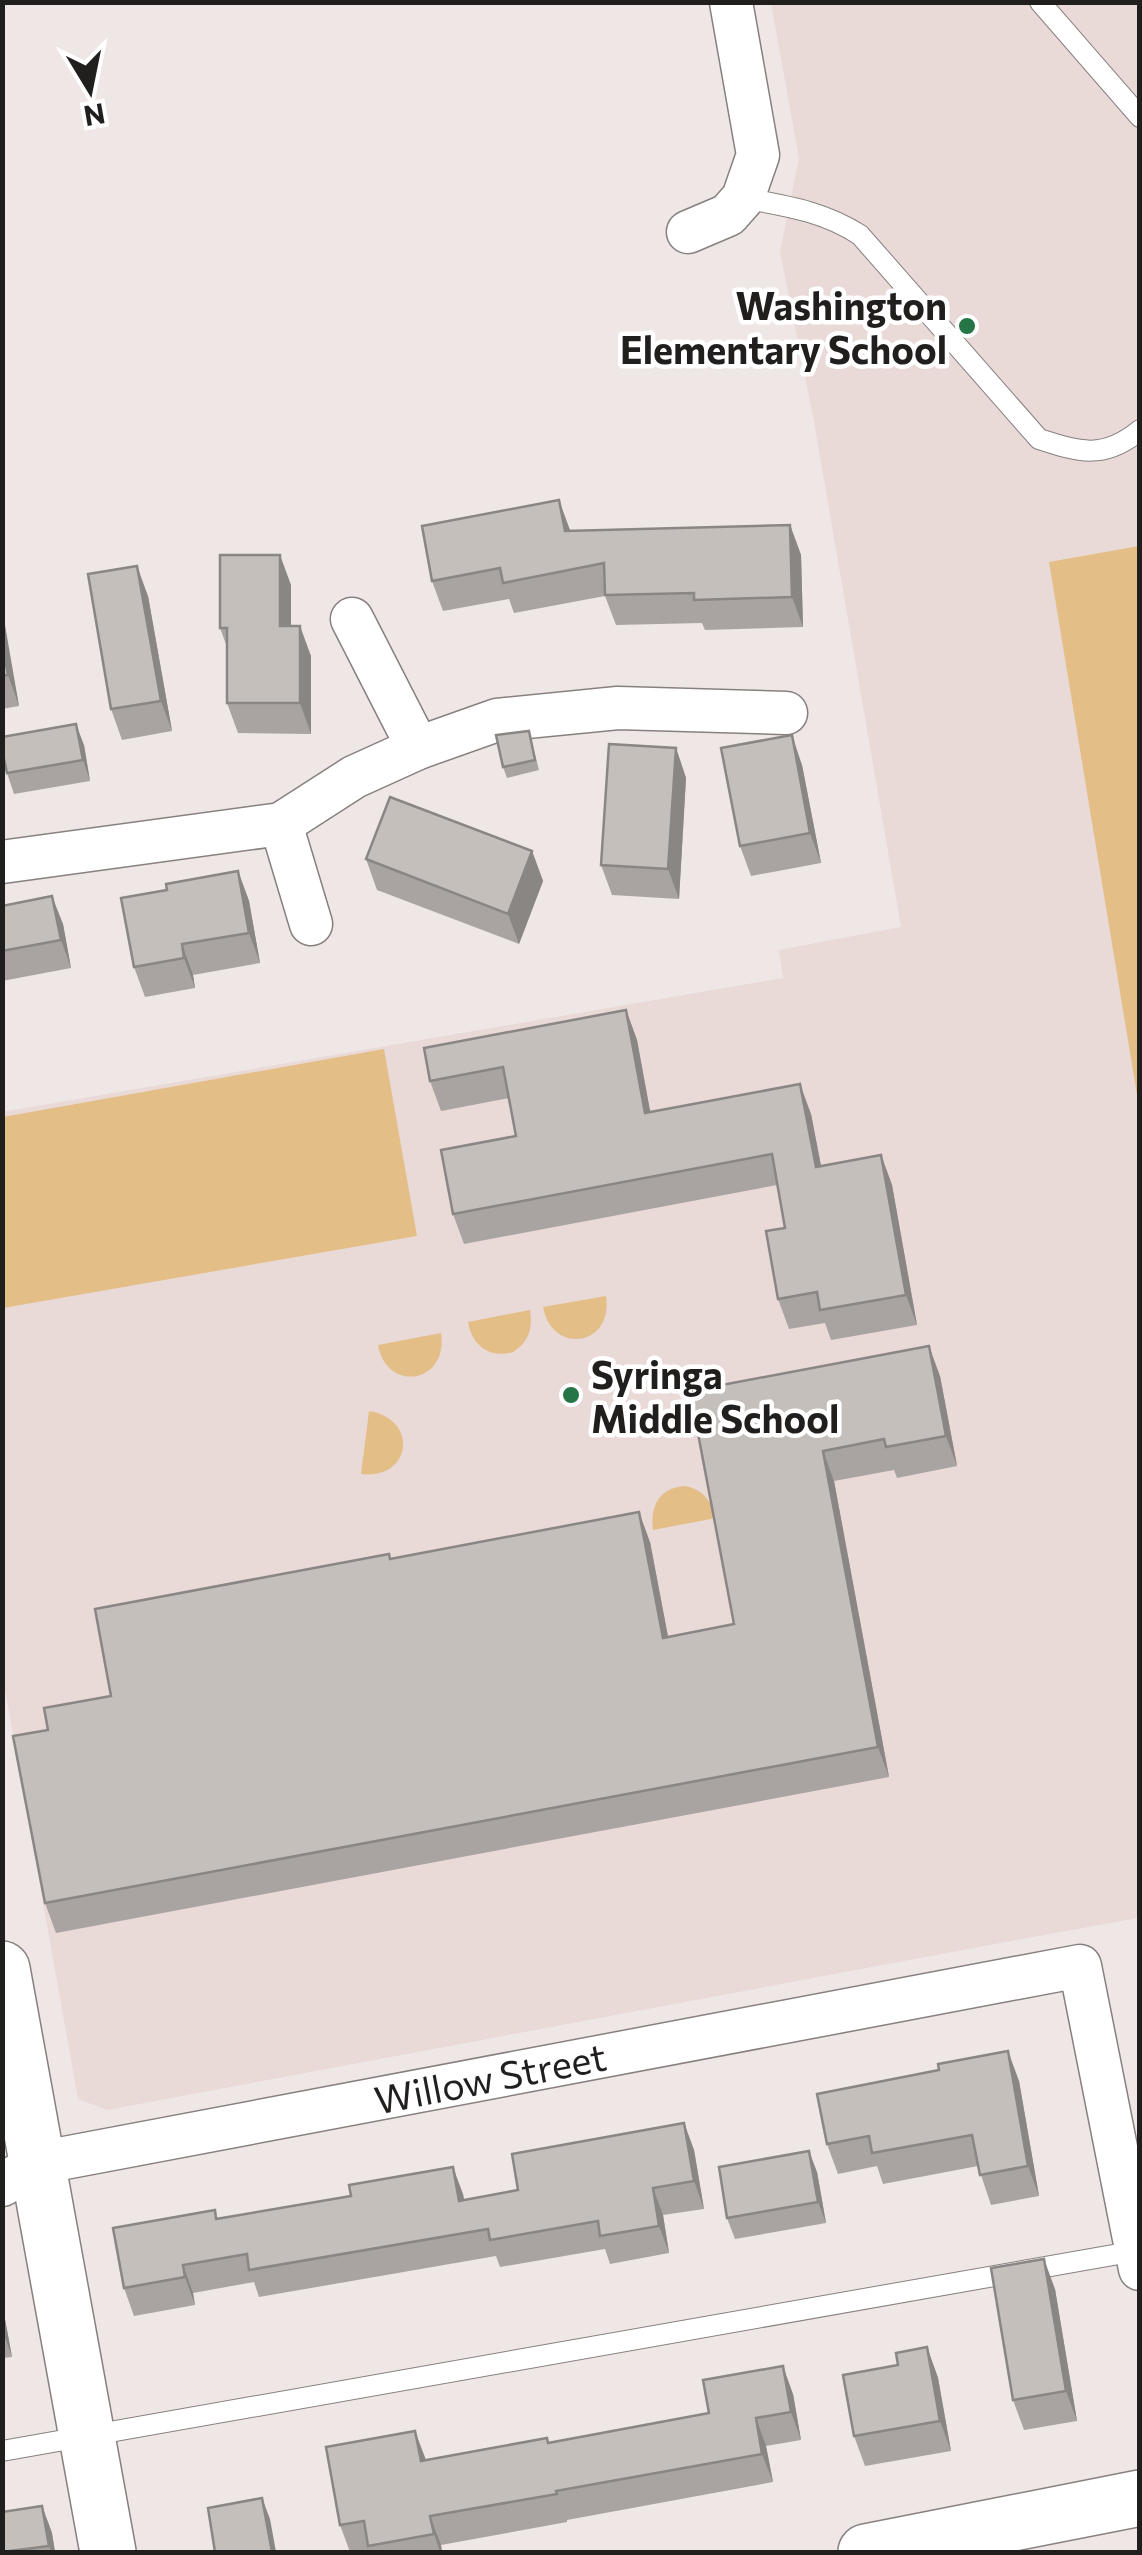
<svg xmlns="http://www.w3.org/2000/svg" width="1142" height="2555" viewBox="0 0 1142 2555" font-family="Commissioner,sans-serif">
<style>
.built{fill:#e9d9d7}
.green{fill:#e4be87}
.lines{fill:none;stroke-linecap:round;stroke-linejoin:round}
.lane-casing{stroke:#87807f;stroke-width:22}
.street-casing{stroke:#87807f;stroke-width:45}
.secondary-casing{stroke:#87807f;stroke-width:58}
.lane{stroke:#fff;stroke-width:20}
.street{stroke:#fff;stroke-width:42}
.secondary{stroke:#fff;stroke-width:55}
.wall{fill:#a9a4a2}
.shaded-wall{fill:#8a8684}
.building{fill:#c5bfbc;stroke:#8a8684;stroke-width:2.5}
.poi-dot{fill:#267546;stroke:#fff;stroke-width:4}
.labels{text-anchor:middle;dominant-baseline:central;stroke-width:9;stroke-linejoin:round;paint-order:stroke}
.poi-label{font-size:38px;font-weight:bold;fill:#211e1e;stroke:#fff;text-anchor:end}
.street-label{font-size:38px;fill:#211e1e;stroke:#fff}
</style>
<rect width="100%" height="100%" fill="#eee7e6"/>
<polygon class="built" points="771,3 1139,3 1139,1923 1138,1918 1011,1941 107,2110 78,2099 3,1678 2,1112 783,978 779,950 901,927 813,416 780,252 799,158"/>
<g class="green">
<polygon points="1139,546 1140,546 1139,1107 1049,562"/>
<polygon points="384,1049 417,1236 3,1308 3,1117"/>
<path d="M606,1296C614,1346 552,1356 543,1307Z"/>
<path d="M530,1310C533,1328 529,1342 513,1352C489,1359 472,1345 468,1322Z"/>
<path d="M441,1333C449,1383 387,1394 378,1345Z"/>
<path d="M369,1411C419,1419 412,1480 361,1474Z"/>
<path d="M685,1486C704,1490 711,1501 716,1518L653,1530C650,1506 659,1488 685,1486Z"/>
</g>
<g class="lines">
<defs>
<g id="lane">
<polyline points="1040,2 1140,117"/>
<path d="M743,198C786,206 823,211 860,235L1039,439C1079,452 1104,460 1140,430"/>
<polyline points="2,2451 1136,2251"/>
</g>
<g id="street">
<polyline points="688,232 728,215 743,198 758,155 731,2"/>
<polyline points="352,619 418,748"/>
<polyline points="281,824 311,924"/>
<polyline points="2,862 281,824 354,777 418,748 497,720 618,708 786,713"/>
<polyline points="2,2185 38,2163 1080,1966 1140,2269"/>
</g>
<g id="secondary">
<polyline points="2,1969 108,2552"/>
<polyline points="866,2552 1140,2498"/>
</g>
</defs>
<use href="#lane" class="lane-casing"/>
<use href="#street" class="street-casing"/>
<use href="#secondary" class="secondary-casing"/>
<use href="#lane" class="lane"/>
<use href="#street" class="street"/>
<use href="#secondary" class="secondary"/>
</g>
<g class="wall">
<polygon points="790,525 801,555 803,627 705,630 702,623 616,625 605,596 514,613 509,599 443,611 432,581 571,531"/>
<polygon points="291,585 291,626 311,656 311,734 238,733 227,703 227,647 220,628"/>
<polygon points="148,596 172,731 122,740 111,709"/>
<polygon points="2,619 19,706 2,709"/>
<polygon points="529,731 539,770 507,778 503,767"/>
<polygon points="84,745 90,781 14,794 7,773"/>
<polygon points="676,748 686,778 679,899 612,895 601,865"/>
<polygon points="802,765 821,863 751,876 740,846"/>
<polygon points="532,851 543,881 519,944 377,890 366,859"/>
<polygon points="238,871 249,901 260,963 193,975 195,988 145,997 134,967 167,890"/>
<polygon points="2,906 63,924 71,968 2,981"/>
<polygon points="626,1010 637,1040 650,1112 811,1114 821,1166 881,1155 892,1185 917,1325 831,1340 825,1323 789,1329 778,1299 785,1228 777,1185 464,1244 453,1214 516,1136 509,1098 441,1111 430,1081"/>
<polygon points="940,1376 957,1466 897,1478 894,1470 834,1481 889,1777 56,1933 45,1903 48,1730 111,1696 391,1559 650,1542 668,1637 734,1624 690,1391"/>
<polygon points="1019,2081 1039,2196 991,2205 978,2166 883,2184 877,2166 838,2174 827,2144"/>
<polygon points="684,2123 694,2150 704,2209 663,2215 669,2253 610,2264 605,2249 500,2267 496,2256 259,2297 254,2282 193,2293 195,2305 134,2316 124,2288 215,2210 218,2219 463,2194 464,2200 518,2190"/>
<polygon points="817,2172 826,2223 735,2239 727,2218"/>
<polygon points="1055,2289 1077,2421 1024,2430 1013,2400"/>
<polygon points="2,2303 12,2357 2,2358"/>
<polygon points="927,2347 938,2378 951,2451 865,2466 854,2436 898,2365"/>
<polygon points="793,2394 801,2440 766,2446 773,2482 567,2520 567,2522 441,2545 442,2552 371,2552 370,2550 350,2552 340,2525 426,2460 549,2443 709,2413"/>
<polygon points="42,2506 52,2533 55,2552 2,2552"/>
</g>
<g class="shaded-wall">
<polygon points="559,500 570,530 576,562 565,531"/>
<polygon points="790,525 801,555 803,627 792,597"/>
<polygon points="280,555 291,585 291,656 280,626"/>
<polygon points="137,566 148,596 172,731 161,701"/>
<polygon points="2,619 5,625 19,706 8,675 2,644"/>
<polygon points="300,626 311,656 311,734 300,703"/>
<polygon points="76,724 84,745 90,781 83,760"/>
<polygon points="792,735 802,765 821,863 810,833"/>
<polygon points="676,748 686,778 679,899 668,869"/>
<polygon points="532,851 543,881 519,944 508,914"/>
<polygon points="238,871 249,901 260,963 249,933"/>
<polygon points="52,896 63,924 71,968 61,940"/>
<polygon points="182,944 193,975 195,988 184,958"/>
<polygon points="626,1010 637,1040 656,1143 645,1113"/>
<polygon points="800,1084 811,1114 827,1197 816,1167"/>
<polygon points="881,1155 892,1185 917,1325 906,1295"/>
<polygon points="929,1346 940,1376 957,1466 946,1436"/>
<polygon points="823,1451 834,1481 889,1777 878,1747"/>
<polygon points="639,1512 650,1542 674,1668 663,1638"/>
<polygon points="1008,2051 1019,2081 1039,2196 1028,2166"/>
<polygon points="684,2123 694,2150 704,2209 694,2181"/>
<polygon points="809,2151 817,2172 826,2223 818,2202"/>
<polygon points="453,2167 463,2194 469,2228 459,2201"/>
<polygon points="653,2188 663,2215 669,2253 659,2226"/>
<polygon points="1044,2259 1055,2289 1077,2421 1066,2391"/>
<polygon points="183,2265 193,2293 195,2305 185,2277"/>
<polygon points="2,2303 12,2357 3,2332"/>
<polygon points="927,2347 938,2378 951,2451 940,2421"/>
<polygon points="783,2366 793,2394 801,2440 791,2412"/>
<polygon points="756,2418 766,2446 773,2482 762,2454"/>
<polygon points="415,2431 426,2460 421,2461"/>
<polygon points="262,2498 270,2519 276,2552 272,2552"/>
<polygon points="42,2506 52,2533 55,2552 51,2552 49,2546"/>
<polygon points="430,2516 441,2545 442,2552 440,2552 434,2534"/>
</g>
<g class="building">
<polygon points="559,500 565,531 790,525 792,597 694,600 694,593 605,595 604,563 503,583 500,568 432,581 422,526"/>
<polygon points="220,555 280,555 280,626 300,626 300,703 227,703 227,628 220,628"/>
<polygon points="137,566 161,701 111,709 88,574"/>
<polygon points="2,644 8,675 2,676"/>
<polygon points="76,724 83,760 7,773 2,750 2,737"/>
<polygon points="529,731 535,760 503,767 496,735"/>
<polygon points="792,735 810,833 740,846 721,748"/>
<polygon points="609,744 676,748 668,869 601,865"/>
<polygon points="390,797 532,851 508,914 366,859"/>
<polygon points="238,871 249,933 182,944 184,958 134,967 121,898 167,890 166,884"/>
<polygon points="52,896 61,940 2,951 2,906"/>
<polygon points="626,1010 645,1113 800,1084 816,1167 881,1155 906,1295 820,1310 817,1292 778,1299 766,1231 785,1228 772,1154 453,1214 441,1150 516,1136 503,1067 430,1081 424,1048"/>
<polygon points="929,1346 946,1436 886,1447 884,1439 823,1451 878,1747 45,1903 13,1736 48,1730 44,1708 111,1696 95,1609 389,1554 390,1559 639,1512 663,1638 734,1624 690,1391"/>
<polygon points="1008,2051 1028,2166 980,2175 972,2135 872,2153 869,2136 827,2144 817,2094 939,2070 938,2064"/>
<polygon points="684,2123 694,2181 653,2188 659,2226 600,2236 598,2221 490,2240 488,2229 249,2270 247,2254 183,2265 185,2277 124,2288 113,2228 215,2210 216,2219 351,2196 349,2185 453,2167 459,2201 518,2190 512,2154"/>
<polygon points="809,2151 818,2202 727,2218 719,2167"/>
<polygon points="1044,2259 1066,2391 1013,2400 991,2268"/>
<polygon points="927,2347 940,2421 854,2436 843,2375 898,2365 896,2353"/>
<polygon points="783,2366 791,2412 756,2418 762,2454 556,2491 557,2494 430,2516 434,2534 368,2546 364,2521 340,2525 326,2447 415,2431 421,2461 547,2438 548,2443 709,2413 703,2380"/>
<polygon points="262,2498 272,2552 215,2552 208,2508"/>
<polygon points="42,2506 49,2546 2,2552 2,2512"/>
</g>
<g class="poi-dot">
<circle cx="967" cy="326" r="10"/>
<circle cx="571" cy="1395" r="10"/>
</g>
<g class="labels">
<g class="poi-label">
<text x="947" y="304">Washington<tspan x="947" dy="44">Elementary School</tspan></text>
<text x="591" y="1373" text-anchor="start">Syringa<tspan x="591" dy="44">Middle School</tspan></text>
</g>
<g class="street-label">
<text transform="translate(490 2077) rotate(-11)">Willow Street</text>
</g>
</g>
<rect width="1142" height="2555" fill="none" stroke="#211e1e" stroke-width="10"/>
<g transform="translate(90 90) rotate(170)" stroke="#ffffff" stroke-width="8" paint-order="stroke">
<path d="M0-8L18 38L0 25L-18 38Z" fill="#211e1e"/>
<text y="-15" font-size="28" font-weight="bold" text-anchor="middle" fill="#211e1e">N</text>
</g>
</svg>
